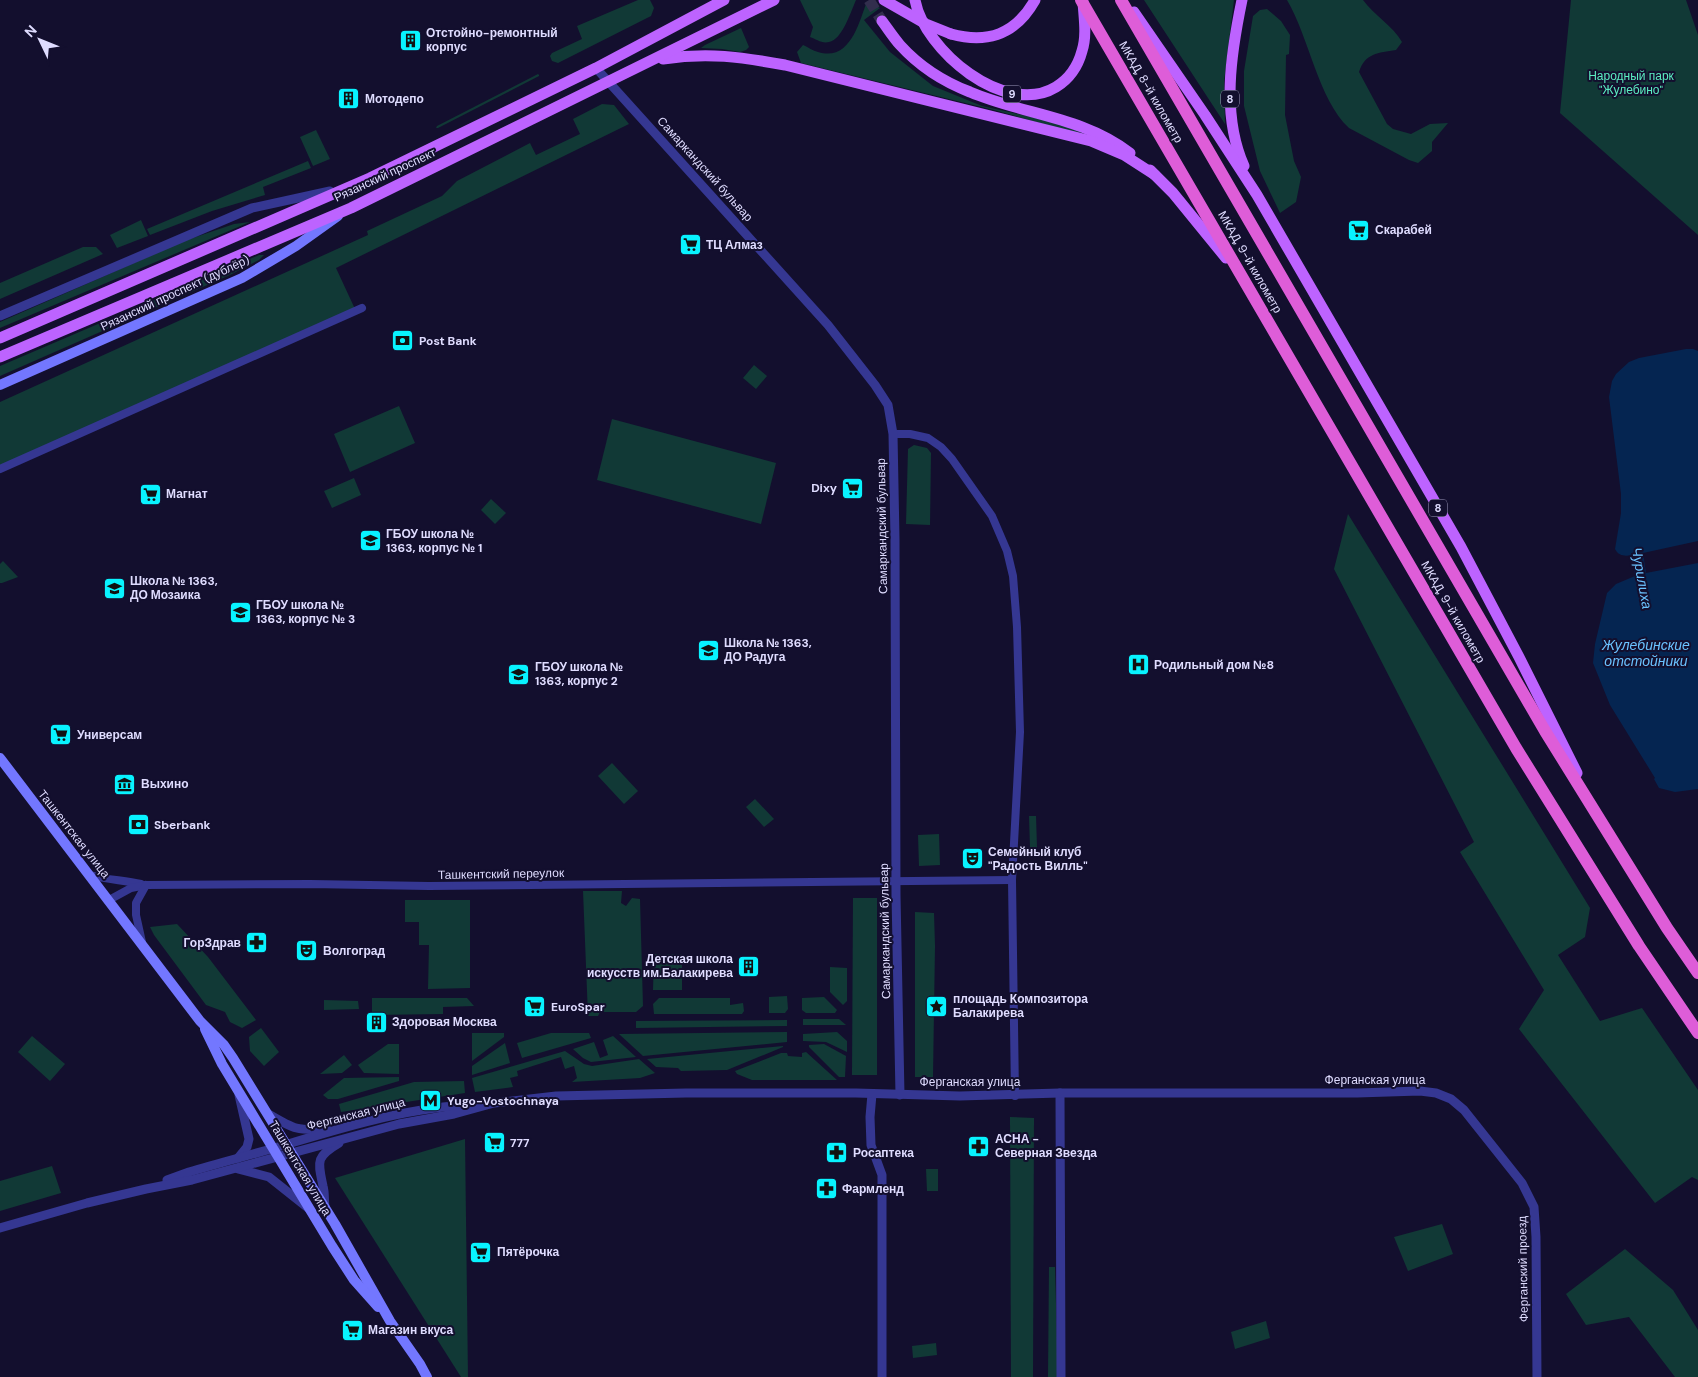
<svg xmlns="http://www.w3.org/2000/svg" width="1698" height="1377" viewBox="0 0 1698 1377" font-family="'DM Sans',sans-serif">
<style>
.green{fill:#113936}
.water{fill:#052551}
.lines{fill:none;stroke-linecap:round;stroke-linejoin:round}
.primary-tunnel{stroke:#322e4d;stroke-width:11;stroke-dasharray:11 5.5;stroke-linecap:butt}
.minor{stroke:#353792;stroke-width:8}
.tertiary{stroke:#353792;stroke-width:9}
.secondary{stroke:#7377ff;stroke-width:10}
.primary{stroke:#bd63ff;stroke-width:11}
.trunk{stroke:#de5dd8;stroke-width:12}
.primary-bridge{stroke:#bd63ff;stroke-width:11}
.labels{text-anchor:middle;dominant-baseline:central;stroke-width:4;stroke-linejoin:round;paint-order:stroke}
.shield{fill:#130f2e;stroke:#a29ec0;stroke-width:1}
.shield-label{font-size:11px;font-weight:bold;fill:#dfdcff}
.poi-label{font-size:12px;font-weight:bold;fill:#dfdcff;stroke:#130f2e;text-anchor:start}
.park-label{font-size:12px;fill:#5bedc1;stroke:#130f2e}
.street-label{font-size:12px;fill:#dfdcff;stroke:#130f2e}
.water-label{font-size:14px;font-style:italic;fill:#6ac2ff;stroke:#130f2e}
</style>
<rect width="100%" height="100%" fill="#130f2e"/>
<g class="green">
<polygon points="638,0 650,0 654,8 651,16 558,63 552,61 550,56 552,53 582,39 577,26"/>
<path d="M800,0H856C851,11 842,40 829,42C822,44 816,39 810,37L813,27Z"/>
<polygon points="1144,0 1234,0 1224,82 1225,124"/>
<path d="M1287,0H1363C1374,15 1393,26 1402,42L1396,50C1378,53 1365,53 1359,72L1387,124L1393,129L1411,134L1430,124L1448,123L1432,142V151L1418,163L1409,160L1349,128C1318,99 1309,37 1287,0Z"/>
<polygon points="1571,0 1686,0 1698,35 1698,235 1560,113"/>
<path d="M867,1L880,8L864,20L890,52L933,86L982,106L1058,123L1099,140L994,110L801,63L797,52L803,45C808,47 813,51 818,52C850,62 859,23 867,1Z"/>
<polygon points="1267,9 1281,21 1290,35 1289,54 1286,55 1285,115 1294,161 1301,177 1296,202 1280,213 1260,171 1244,106 1244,71 1253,16 1260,10"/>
<polygon points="741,28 749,47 746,50 740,52 722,49 701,48 705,45"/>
<polygon points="538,74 539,75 539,76 438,128 436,128 437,126"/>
<polygon points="602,104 614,105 629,124 336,268 355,309 0,468 0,402 368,235 367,231 442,196 457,181 530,143 536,155 580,134 573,119"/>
<polygon points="316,130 330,159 313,166 300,137"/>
<polygon points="308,161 311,168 263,187 265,195 212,211 150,235 147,229"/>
<polygon points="141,220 148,236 117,248 110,235"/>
<polygon points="250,222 0,328 0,322 184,241 234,224"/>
<polygon points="83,247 96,247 103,254 0,299 0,283"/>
<polygon points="259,255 264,255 259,260 230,275 0,376 0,366"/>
<polygon points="754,365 767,376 756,389 743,378"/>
<polygon points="399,406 415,443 350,472 334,434"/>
<polygon points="612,419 776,463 761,524 597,480"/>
<polygon points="914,445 927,448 931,453 930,525 906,524 908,449"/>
<polygon points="354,478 361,495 332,508 324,491"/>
<polygon points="491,499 506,513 495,524 481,510"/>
<polygon points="1348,514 1590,908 1585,937 1558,955 1600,1021 1642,1008 1698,1090 1698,1180 1692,1177 1655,1203 1519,1029 1544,990 1460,852 1474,842 1334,569"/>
<polygon points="3,561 18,577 2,583 0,583 0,564"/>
<polygon points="612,763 638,791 624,804 598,776"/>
<polygon points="755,799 774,819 764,827 746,807"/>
<polygon points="1029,816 1036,816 1037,848 1030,848"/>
<polygon points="939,834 940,865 919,866 918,835"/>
<polygon points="583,891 622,891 621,903 626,906 632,898 640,899 643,1006 636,1012 600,1012 598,1016 588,1016"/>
<polygon points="853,898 877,898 877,1075 852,1075"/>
<polygon points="405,900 470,900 470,988 428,989 429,945 419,945 419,922 405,922"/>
<polygon points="915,912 934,913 935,946 933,1077 915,1077"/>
<polygon points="177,924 208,957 256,1020 242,1028 230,1022 225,1012 206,1005 154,935 150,927"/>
<polygon points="654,954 682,954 682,990 653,990"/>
<polygon points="830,967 847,968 847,1001 843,1005 830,992"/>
<polygon points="787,996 788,1009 785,1013 769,1013 769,997"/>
<polygon points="824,997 837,1010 835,1013 806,1013 802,1010 802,998"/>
<polygon points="372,998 467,998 474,1006 443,1007 443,1014 372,1015"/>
<polygon points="659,998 730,998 730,1005 743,1003 744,1011 742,1014 654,1014 653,1004"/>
<polygon points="324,1000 358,1001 359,1009 324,1010"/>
<polygon points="803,1019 839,1019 846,1025 803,1025"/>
<polygon points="787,1020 787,1026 636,1028 636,1021"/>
<polygon points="261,1028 279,1052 264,1066 250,1051 249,1037"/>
<polygon points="787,1032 787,1042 643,1056 619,1034"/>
<polygon points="837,1032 847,1041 847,1052 826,1042 803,1041 803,1034"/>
<polygon points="472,1033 504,1033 504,1037 472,1061"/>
<polygon points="551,1033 589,1033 591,1038 522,1058 517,1043"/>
<polygon points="32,1036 65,1064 50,1081 18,1052"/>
<polygon points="613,1036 636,1057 591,1062 583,1058 573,1049 594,1042 600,1058 608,1055 603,1040"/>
<polygon points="505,1043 510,1063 472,1075 472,1066"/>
<polygon points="388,1044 399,1044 399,1074 364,1073 358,1065"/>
<polygon points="824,1044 846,1056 845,1077 839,1077 809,1047 809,1045"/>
<polygon points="783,1046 783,1047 727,1070 681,1071 678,1068 656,1067 647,1059"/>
<polygon points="565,1051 584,1064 592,1066 639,1059 655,1073 640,1078 572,1082 577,1078 574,1066 565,1069 561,1057 517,1071 518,1076 510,1078 513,1087 475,1092 472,1078"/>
<polygon points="806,1052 837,1080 752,1080 737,1074 735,1071 781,1053 787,1053 788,1056 802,1057 802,1053"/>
<polygon points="344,1055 352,1065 342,1073 320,1074"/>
<polygon points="399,1077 399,1081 338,1099 328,1099 323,1095 344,1078"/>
<polygon points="464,1081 465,1093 341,1112 339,1104 414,1082"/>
<polygon points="1010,1117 1034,1118 1033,1377 1011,1377"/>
<polygon points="465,1139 468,1377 461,1377 335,1178"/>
<polygon points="52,1166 61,1193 0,1211 0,1181"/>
<polygon points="926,1169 938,1169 938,1191 927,1191"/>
<polygon points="1442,1224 1453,1254 1408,1271 1394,1237"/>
<polygon points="1625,1249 1673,1290 1698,1330 1698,1377 1675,1377 1629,1317 1586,1325 1566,1294"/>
<polygon points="1049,1267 1055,1267 1058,1377 1048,1377"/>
<polygon points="1266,1321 1270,1338 1235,1349 1231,1332"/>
<polygon points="936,1343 937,1355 913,1358 912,1346"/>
</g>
<path class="water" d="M1686,349H1693L1698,351V541L1643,553L1646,573L1698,563V789L1675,792L1659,788L1654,779L1655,778L1610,705L1593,663L1595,644L1607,593L1616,584L1635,576L1633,555C1626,556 1619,557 1615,549L1621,513V494L1609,397L1612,381L1616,374L1629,362L1639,358Z"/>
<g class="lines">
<polyline class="primary-tunnel" points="869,0 882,21"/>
<g class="minor">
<polyline points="893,434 910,434 928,438 941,447 952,459 992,516 1007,551 1013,576 1017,627 1020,732 1012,880 1015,1096"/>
<polyline points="0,469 362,308"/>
<path d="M90,875C107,880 124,880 141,884"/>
<polyline points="109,900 131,888 146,885 310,884 429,886 1012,880"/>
<polyline points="142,942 136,915 136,903 146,885"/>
</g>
<g class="tertiary">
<polyline points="596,68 828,325 875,385 888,405 893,434 895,539 896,895 900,1095"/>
<polyline points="0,316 252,208 330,191"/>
<polyline points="1060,1093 1061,1377"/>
<polyline points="872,1094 870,1117 871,1145 882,1175 882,1377"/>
<path d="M267,1113C294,1129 296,1131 327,1129"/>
<polyline points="238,1158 247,1147 249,1139 239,1095"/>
<polyline points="238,1169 269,1177 308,1208"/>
<path d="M167,1180L189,1172C222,1162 255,1154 288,1144C345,1127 413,1106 474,1105"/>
<path d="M325,1207C324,1200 325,1193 323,1186C318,1162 315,1157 339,1143"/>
<polyline points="0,1228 87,1203 146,1189 192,1180 399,1124 454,1114 494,1103 556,1096 686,1093 856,1093 960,1096 1060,1093 1357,1093 1420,1091 1436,1093 1451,1099 1464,1110 1522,1183 1534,1207 1536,1237 1537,1377"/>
</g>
<g class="secondary">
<polyline points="0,385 242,278 296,246 338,216"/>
<polyline points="0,758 200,1021 224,1045 233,1058 335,1224 390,1321 420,1364 427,1377"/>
<polyline points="205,1029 222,1064 332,1246 354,1280 378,1307"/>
</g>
<g class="primary">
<path d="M915,0C924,50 1005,118 1056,87C1069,79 1078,66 1082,51C1087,36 1084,18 1083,2"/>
<path d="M1242,0C1231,53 1221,114 1244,166"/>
<polyline points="1134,12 1205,115 1257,195 1461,547 1519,657 1577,773"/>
<path d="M882,21C888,29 893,37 900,45C919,66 944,82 970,92C1024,115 1082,116 1130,153"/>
<path d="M951,34C988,44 1016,34 1035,0"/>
<path d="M663,59C708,52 741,57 785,65L1091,141L1124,155L1155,175"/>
<polyline points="1150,170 1173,193 1226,258"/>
<polyline points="0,338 370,178 596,68 724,0"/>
<polyline points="0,357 351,208 774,0"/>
</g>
<g class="trunk">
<polyline points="1081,0 1516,748 1639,946 1698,1033"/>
<polyline points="1121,0 1545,731 1667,928 1698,973"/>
</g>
<polyline class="primary-bridge" points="884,0 926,24 951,34"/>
</g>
<defs>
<symbol id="building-square" viewBox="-11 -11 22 22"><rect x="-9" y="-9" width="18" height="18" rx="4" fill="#08f3ff" stroke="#130f2e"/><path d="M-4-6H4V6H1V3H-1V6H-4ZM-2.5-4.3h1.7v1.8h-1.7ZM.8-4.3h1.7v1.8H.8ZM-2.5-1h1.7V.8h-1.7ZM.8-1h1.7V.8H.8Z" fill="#111"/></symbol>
<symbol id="supermarket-square" viewBox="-11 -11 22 22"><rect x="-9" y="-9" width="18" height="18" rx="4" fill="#08f3ff" stroke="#130f2e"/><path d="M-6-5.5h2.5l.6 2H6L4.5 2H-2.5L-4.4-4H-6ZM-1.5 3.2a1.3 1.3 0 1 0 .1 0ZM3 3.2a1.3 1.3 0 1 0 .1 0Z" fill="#111"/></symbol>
<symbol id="bank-square" viewBox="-11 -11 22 22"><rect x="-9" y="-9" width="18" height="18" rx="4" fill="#08f3ff" stroke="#130f2e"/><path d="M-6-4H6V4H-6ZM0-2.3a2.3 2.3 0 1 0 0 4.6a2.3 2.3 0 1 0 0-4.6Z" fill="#111"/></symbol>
<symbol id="school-square" viewBox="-11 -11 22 22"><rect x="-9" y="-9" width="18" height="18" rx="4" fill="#08f3ff" stroke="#130f2e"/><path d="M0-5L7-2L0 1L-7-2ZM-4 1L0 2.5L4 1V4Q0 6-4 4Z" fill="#111"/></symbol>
<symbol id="hospital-square" viewBox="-11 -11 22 22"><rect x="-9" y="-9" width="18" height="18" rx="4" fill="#08f3ff" stroke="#130f2e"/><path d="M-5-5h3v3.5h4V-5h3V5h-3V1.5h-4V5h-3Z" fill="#111"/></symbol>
<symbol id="museum-square" viewBox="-11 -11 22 22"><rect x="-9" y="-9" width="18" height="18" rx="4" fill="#08f3ff" stroke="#130f2e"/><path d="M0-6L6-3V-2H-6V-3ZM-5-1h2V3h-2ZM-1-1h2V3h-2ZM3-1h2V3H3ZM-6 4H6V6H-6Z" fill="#111"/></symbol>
<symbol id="theatre-square" viewBox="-11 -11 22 22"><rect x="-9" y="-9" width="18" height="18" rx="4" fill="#08f3ff" stroke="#130f2e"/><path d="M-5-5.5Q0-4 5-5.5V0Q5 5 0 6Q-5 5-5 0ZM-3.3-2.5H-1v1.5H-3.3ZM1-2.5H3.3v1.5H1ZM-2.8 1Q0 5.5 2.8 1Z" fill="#111"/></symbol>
<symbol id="pharmacy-square" viewBox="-11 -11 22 22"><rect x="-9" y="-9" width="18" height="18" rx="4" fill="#08f3ff" stroke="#130f2e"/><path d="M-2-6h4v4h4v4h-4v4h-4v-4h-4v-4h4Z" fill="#111"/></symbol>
<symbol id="sight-square" viewBox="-11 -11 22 22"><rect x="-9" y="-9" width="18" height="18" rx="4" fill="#08f3ff" stroke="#130f2e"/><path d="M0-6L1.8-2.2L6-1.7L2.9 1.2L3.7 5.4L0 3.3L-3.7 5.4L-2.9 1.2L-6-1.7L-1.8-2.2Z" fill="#111"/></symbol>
<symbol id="metro-square" viewBox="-11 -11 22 22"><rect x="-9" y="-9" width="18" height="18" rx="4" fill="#08f3ff" stroke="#130f2e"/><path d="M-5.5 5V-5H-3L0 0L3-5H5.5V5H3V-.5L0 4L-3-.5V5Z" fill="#111"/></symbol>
</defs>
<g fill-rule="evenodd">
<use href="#building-square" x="398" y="28" width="25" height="25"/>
<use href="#building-square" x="336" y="86" width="25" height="25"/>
<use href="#supermarket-square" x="1346" y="218" width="25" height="25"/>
<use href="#supermarket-square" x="678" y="232" width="25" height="25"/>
<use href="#bank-square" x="390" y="328" width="25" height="25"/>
<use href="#supermarket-square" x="840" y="476" width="25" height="25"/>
<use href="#supermarket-square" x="138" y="482" width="25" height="25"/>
<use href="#school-square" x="358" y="528" width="25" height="25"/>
<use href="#school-square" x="102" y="576" width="25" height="25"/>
<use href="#school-square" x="228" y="600" width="25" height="25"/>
<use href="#school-square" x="696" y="638" width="25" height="25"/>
<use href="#hospital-square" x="1126" y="652" width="25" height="25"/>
<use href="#school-square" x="506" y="662" width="25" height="25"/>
<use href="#supermarket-square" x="48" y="722" width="25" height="25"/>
<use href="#museum-square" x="112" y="772" width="25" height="25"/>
<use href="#bank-square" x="126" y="812" width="25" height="25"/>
<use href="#theatre-square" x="960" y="846" width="25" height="25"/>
<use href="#pharmacy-square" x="244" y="930" width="25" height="25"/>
<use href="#theatre-square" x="294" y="938" width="25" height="25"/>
<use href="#building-square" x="736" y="954" width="25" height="25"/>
<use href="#sight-square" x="924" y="994" width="25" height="25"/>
<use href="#supermarket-square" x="522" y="994" width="25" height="25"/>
<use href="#building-square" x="364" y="1010" width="25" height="25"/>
<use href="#metro-square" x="418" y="1088" width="25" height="25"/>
<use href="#supermarket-square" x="482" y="1130" width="25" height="25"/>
<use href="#pharmacy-square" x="966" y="1134" width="25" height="25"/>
<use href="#pharmacy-square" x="824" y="1140" width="25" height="25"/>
<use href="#pharmacy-square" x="814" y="1176" width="25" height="25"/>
<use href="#supermarket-square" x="468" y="1240" width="25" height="25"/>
<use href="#supermarket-square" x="340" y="1318" width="25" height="25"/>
</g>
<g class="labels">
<g class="shield">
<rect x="1003" y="85.5" width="18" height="17" rx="4"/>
<rect x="1221" y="90.5" width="18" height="17" rx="4"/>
<rect x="1429" y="499.5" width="18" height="17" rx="4"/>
</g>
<g class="shield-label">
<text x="1012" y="94">9</text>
<text x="1230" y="99">8</text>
<text x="1438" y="508">8</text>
</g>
<g class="poi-label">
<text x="426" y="33">Отстойно-ремонтный<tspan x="426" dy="14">корпус</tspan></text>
<text x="365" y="99">Мотодепо</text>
<text x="1375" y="230">Скарабей</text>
<text x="706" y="245">ТЦ Алмаз</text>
<text x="419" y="341">Post Bank</text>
<text x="837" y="488" text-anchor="end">Dixy</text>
<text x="166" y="494">Магнат</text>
<text x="386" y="534">ГБОУ школа №<tspan x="386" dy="14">1363, корпус № 1</tspan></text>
<text x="130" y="581">Школа № 1363,<tspan x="130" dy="14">ДО Мозаика</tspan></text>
<text x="256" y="605">ГБОУ школа №<tspan x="256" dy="14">1363, корпус № 3</tspan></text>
<text x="724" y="643">Школа № 1363,<tspan x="724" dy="14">ДО Радуга</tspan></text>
<text x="1154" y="665">Родильный дом №8</text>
<text x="535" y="667">ГБОУ школа №<tspan x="535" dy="14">1363, корпус 2</tspan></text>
<text x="77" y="735">Универсам</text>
<text x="141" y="784">Выхино</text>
<text x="154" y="825">Sberbank</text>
<text x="988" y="852">Семейный клуб<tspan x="988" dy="14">"Радость Вилль"</tspan></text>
<text x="241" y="943" text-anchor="end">ГорЗдрав</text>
<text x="323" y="951">Волгоград</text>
<text x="733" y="959" text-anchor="end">Детская школа<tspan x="733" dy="14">искусств им.Балакирева</tspan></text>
<text x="953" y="999">площадь Композитора<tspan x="953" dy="14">Балакирева</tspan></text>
<text x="551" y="1007">EuroSpar</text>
<text x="392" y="1022">Здоровая Москва</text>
<text x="447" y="1101">Yugo-Vostochnaya</text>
<text x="995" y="1139">АСНА -<tspan x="995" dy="14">Северная Звезда</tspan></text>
<text x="510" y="1143">777</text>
<text x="853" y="1153">Росаптека</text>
<text x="842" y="1189">Фармленд</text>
<text x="497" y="1252">Пятёрочка</text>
<text x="368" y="1330">Магазин вкуса</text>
</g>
<g class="park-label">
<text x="1631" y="76">Народный парк<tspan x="1631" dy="14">"Жулебино"</tspan></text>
</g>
<g class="street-label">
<text transform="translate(1151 92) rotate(60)">МКАД, 8-й километр</text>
<text transform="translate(705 169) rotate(48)">Самаркандский бульвар</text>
<text transform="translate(385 175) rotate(-25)">Рязанский проспект</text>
<text transform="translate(1250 262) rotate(60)">МКАД, 9-й километр</text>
<text transform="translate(175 293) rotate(-25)">Рязанский проспект (дублёр)</text>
<text transform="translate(882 526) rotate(-91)">Самаркандский бульвар</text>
<text transform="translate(1453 612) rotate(60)">МКАД, 9-й километр</text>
<text transform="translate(74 834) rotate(52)">Ташкентская улица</text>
<text transform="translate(501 874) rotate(-1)">Ташкентский переулок</text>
<text transform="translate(885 931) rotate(-91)">Самаркандский бульвар</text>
<text x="1375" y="1080">Ферганская улица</text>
<text x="970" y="1082">Ферганская улица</text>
<text transform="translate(356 1114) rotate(-14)">Ферганская улица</text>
<text transform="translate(300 1168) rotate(59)">Ташкентская улица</text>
<text transform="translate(1523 1269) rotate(-91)">Ферганский проезд</text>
</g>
<g class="water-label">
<text transform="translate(1642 578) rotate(80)">Чурилиха</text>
<text x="1646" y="645">Жулебинские<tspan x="1646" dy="16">отстойники</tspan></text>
</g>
</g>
<g transform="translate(40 40) rotate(313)" stroke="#130f2e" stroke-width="4" paint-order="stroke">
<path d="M0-4L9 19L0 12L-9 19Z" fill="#dfdcff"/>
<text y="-8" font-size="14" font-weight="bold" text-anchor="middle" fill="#dfdcff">N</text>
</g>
</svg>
